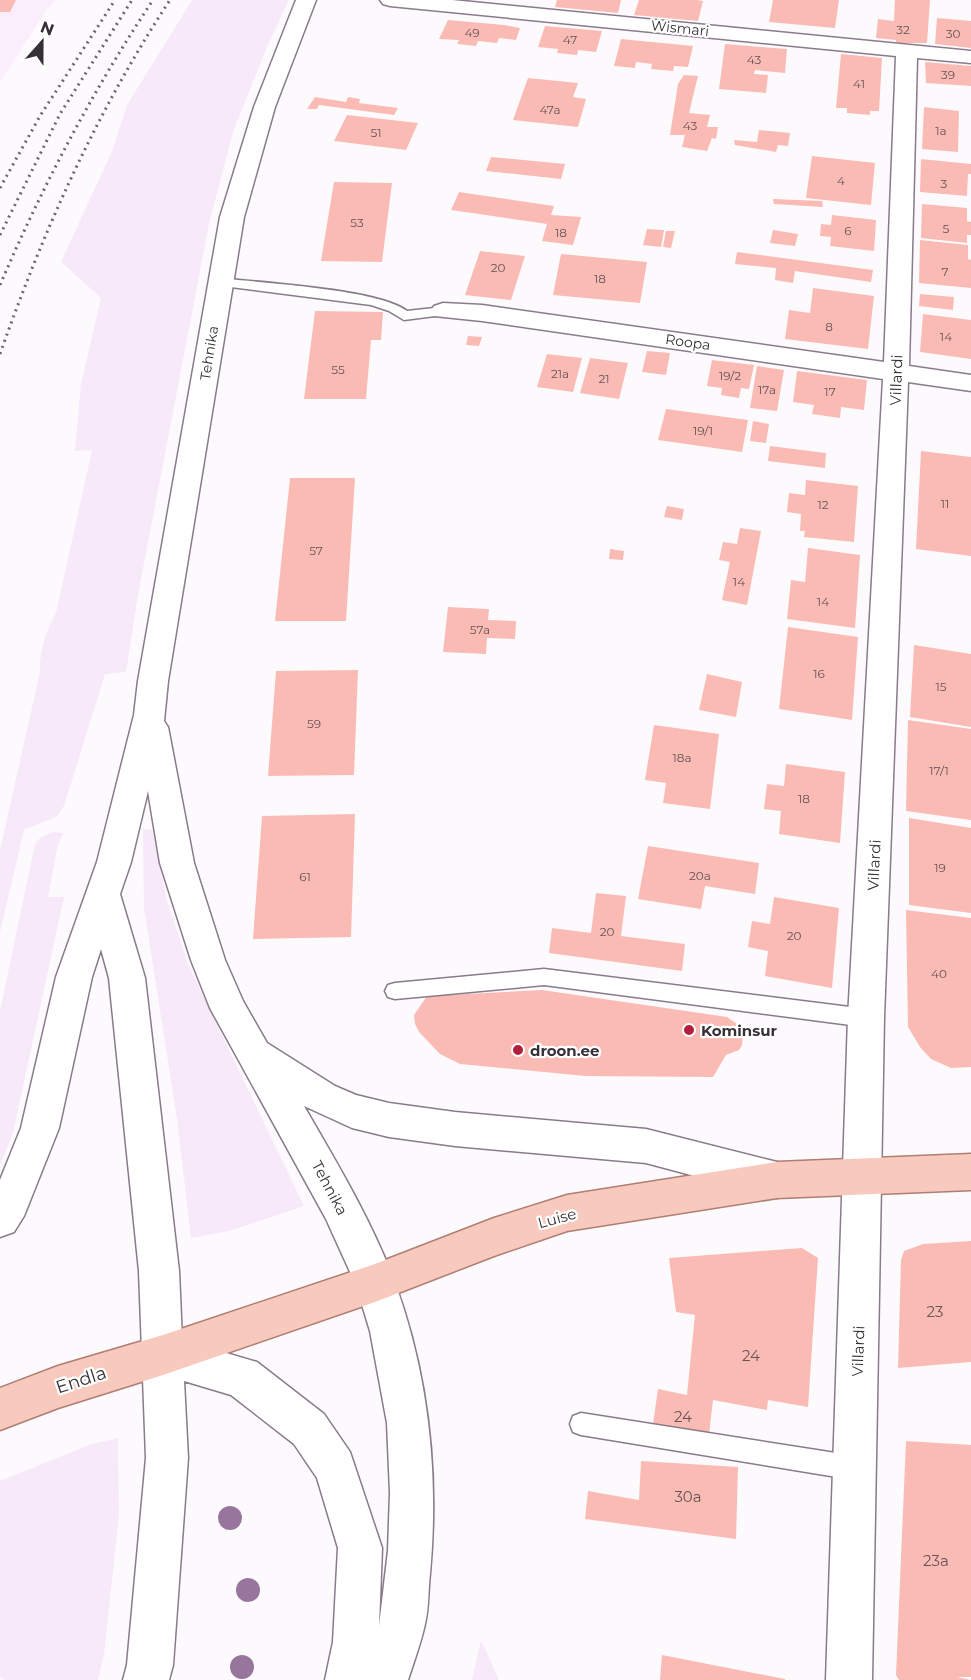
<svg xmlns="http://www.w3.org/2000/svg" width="971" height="1680" viewBox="0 0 971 1680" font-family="Montserrat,sans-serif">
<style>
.built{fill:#faeefc}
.green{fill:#f7e8fa}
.building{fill:#fbbbb5}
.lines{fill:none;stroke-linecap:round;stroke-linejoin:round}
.lane-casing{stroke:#887b8a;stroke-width:3}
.street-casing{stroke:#887b8a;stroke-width:3}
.secondary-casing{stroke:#887b8a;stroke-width:3}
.primary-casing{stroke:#b07d71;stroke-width:3}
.lane{fill:#fff;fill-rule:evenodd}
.street{fill:#fff;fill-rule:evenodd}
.secondary{fill:#fff;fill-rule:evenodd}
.primary{fill:#f8cabd;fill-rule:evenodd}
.rail{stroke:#6a656b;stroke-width:3;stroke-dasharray:2 4.5;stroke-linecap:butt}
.tree{fill:#97759d}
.poi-dot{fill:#b21f3c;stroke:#fff;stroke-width:2}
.labels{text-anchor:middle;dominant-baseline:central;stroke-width:4.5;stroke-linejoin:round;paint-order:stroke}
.number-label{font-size:12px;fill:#665356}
.far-street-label{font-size:14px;fill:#353036;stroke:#fff}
.street-label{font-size:15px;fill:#353036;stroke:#fff}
.poi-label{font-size:15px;font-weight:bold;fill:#353036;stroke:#fff;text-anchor:start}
.near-number-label{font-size:15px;fill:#665356}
.near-street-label{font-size:18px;fill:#353036;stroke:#fff}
</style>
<rect width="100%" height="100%" fill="#fdfafd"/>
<polygon class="built" points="0,0 56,0 47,9 0,82"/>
<g class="green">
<path d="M192,0H289L267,47L233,132L209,224L138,595L126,672L105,674L64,806L56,817L24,830L0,932V850L40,672C39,651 46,631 56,613L92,450L75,451L81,384L101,298L61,262L112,151L127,105Z"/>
<polygon points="152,829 167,901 188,964 304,1206 229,1231 191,1238 177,1119 144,908 143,830"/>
<polygon points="53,832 64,833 58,844 48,897 64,897 13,1133 0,1165 0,1011 35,844 41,837"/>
<polygon points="118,1438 119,1515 104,1654 98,1680 5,1680 0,1677 0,1481 92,1444"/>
<polygon points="481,1640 499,1680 472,1680"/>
</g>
<g class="building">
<polygon points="0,0 16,0 10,12 0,12"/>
<polygon points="557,0 621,0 618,13 555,7"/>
<polygon points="639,0 697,0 703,1 698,21 634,15"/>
<polygon points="773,0 839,0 835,28 769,22"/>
<polygon points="895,0 930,0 927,43 896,43 896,40 876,38 878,19 894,21"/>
<polygon points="937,18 971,21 971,48 935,44"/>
<polygon points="448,20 504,25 520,28 516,40 499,38 497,43 478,41 476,46 457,44 459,40 439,39"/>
<polygon points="545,26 602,31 596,52 578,50 577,55 557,53 558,49 538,47"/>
<polygon points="621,39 693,46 688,67 674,66 673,71 651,69 652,64 636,62 635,68 614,66"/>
<polygon points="725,44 787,49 785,73 755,70 754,74 768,75 766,93 719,89"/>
<polygon points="841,54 882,58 879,111 870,111 870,115 847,113 847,108 836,108"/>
<polygon points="925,62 971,66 971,86 926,83"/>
<polygon points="684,75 698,76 689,113 710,115 707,127 718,127 716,139 712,138 707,151 682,147 685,135 670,135 678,84"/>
<polygon points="528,78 578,83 573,97 586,99 578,127 513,120"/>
<polygon points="315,97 346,102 348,97 360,99 359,103 398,108 394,115 319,105 317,109 307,109"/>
<polygon points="924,107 959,111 958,152 922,149"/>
<polygon points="347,115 418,123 406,150 334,141"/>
<polygon points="759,130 790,133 788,146 778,145 776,152 735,145 734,140 757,142"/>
<polygon points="812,156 875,163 871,205 806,198"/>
<polygon points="491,157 565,164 561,179 486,171"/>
<polygon points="921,159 971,164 971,174 968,174 967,196 920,192"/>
<polygon points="334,182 392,183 382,262 321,261"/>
<polygon points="459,192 554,206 551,215 581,217 573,245 542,241 547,224 451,210"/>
<polygon points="773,199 822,201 823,207 774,204"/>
<polygon points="922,204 967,208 967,221 971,222 971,235 967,235 967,243 921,238"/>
<polygon points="832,215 876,220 874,251 830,246 831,237 820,236 821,224 831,225"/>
<polygon points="647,229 664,230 661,247 643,245"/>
<polygon points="773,230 798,234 795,246 770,243"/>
<polygon points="666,231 675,231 671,248 663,247"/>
<polygon points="920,240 968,245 968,259 971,260 971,288 919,283"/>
<polygon points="480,251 525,256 511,300 465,295"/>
<polygon points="737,252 873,270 871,282 795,271 793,283 775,280 776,268 735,264"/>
<polygon points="561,254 647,262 640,303 553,295"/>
<polygon points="813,288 874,296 868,349 785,339 789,310 810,313"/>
<polygon points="920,294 954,297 953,310 919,306"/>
<polygon points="315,311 383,312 381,340 371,340 366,399 304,399"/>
<polygon points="923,314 971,320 971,359 920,352"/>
<polygon points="468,336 482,337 479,346 466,345"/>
<polygon points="647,351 670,353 666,375 642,372"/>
<polygon points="547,354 582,358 573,392 537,387"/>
<polygon points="590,358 628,363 619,399 580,393"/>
<polygon points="712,360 754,365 749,389 741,388 739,398 721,395 722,388 707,386"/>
<polygon points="757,366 784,370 777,411 750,408"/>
<polygon points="797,371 867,380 864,410 841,407 840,418 812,414 814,405 793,402"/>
<polygon points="666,409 748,420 742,452 658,440"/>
<polygon points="753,421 769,424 766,443 750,441"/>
<polygon points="770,446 826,453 825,468 768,461"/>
<polygon points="921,451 971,457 971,556 916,549"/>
<polygon points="290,478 355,478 346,621 275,621"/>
<polygon points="806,480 858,486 854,542 804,537 805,531 800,531 801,514 787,512 789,493 805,495"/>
<polygon points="667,506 684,509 682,520 664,517"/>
<polygon points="740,528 761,531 747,605 722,600 730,562 719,560 723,542 737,544"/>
<polygon points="808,548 860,555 855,628 787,619 791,580 805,582"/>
<polygon points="610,549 624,551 623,560 609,559"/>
<polygon points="448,607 489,609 488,620 516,621 515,639 487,638 486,654 443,652"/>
<polygon points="788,627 858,637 852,720 779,709"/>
<polygon points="914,645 971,654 971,727 910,717"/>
<polygon points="358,670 354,775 268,776 276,671"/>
<polygon points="707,674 742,682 736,717 699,710"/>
<polygon points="908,720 971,729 971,820 906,811"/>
<polygon points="654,725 719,734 710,809 663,803 666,783 645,780"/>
<polygon points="786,764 845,772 840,843 779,834 781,811 764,809 767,784 784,786"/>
<polygon points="355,814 351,937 253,939 262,816"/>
<polygon points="909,818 971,828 971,913 909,905"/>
<polygon points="648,846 759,863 755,894 705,886 701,909 638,899"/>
<polygon points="596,893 626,896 621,936 685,944 682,971 549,953 552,928 591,933"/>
<polygon points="774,897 839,908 832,988 765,976 768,951 748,947 752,921 770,924"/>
<polygon points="906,910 971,918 971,1067 951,1068 931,1059 920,1047 908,1027"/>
<polygon points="542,990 727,1017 740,1026 743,1034 742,1045 739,1050 726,1055 713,1077 585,1076 460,1064 440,1054 419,1032 415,1024 414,1015 427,996"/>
<polygon points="971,1241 971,1362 898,1368 901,1260 904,1251 923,1244"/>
<polygon points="802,1248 818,1258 808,1407 768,1400 767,1410 713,1400 708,1443 652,1431 658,1389 687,1395 695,1315 676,1312 669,1258"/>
<polygon points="906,1441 971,1445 971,1677 957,1677 971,1680 899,1680 896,1675"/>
<polygon points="641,1461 738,1467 736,1539 585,1519 588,1491 639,1500"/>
<polygon points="662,1655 785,1679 785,1680 660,1680"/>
</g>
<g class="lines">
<defs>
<g id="lane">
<path d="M220,278C261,283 379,289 407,311L443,307L450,311L443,315L404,320L389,311L371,305L215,285L213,282L215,279Z"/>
<polygon points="544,969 866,1009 873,1012 876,1018 873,1024 866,1027 544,985 395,999 388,997 385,991 388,985 395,983"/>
<polygon points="581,1413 855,1456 863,1460 867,1468 863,1476 855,1480 581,1435 573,1432 570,1424 573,1416"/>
</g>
<polygon id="street" points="380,0 452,0 971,51 971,63 917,58 909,366 971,375 971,391 908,382 884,1018 872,1680 826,1680 848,1018 883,379 482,321 434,316 431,311 434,306 443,303 482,305 884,362 896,56 390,6 383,4"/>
<path id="secondary" d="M296,0H316L275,107L244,217L168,681L164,721L168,727L194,863L225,960L243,1001L267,1043L335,1086L356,1095L389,1103L455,1112L646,1129L777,1162L791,1167L796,1180L791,1193L777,1198L646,1163L455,1146L389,1137L352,1128L304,1106C337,1163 372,1221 395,1283C429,1376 439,1476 430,1574C428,1590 429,1608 425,1624C421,1643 414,1661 408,1680H325L333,1642L338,1548L317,1478L294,1444L231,1395L184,1381L188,1458L173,1665L169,1680H123L127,1665L146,1458L139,1271L109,978L101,949L92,977L59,1128L24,1216L14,1232L0,1237V1180L21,1128L56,977L97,862L134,715L138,681L220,217L254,107ZM148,791L160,863L191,960L210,1008L326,1219L356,1285L370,1331L387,1423L390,1493L388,1551L379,1626L382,1548L350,1452L324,1414L257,1362L182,1340L179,1271L145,978L120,894L131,862Z"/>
<polygon id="primary" points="971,1154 971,1190 777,1198 567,1231 494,1256 375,1302 163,1375 58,1408 0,1430 0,1388 58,1366 163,1335 375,1264 494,1218 567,1195 777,1162"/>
</defs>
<use href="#lane" class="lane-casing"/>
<use href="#street" class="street-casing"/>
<use href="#secondary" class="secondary-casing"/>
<use href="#primary" class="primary-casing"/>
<use href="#lane" class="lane"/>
<use href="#street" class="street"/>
<use href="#secondary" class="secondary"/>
<use href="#primary" class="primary"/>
<g class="rail">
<polyline points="0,188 40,116 115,0"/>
<polyline points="0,235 60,114 132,0"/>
<path d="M0,285C43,185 93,90 153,0"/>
<path d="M0,354C44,229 97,111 170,0"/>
</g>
</g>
<g class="tree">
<circle cx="230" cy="1518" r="12"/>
<circle cx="248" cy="1590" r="12"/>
<circle cx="242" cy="1667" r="12"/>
</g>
<g class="poi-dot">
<circle cx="689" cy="1030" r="6"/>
<circle cx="518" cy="1050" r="6"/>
</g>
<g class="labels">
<g class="number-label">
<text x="903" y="29">32</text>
<text x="472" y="32">49</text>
<text x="953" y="33">30</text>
<text x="570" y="39">47</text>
<text x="754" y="59">43</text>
<text x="948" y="74">39</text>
<text x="859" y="83">41</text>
<text x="550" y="109">47a</text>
<text x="690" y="125">43</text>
<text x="941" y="130">1a</text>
<text x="376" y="132">51</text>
<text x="841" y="180">4</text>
<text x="944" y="183">3</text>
<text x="357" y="222">53</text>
<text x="946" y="228">5</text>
<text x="848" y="230">6</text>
<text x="561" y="232">18</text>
<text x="498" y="267">20</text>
<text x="945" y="271">7</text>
<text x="600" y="278">18</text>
<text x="829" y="326">8</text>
<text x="946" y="336">14</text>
<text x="338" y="369">55</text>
<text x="560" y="373">21a</text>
<text x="730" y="375">19/2</text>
<text x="604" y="378">21</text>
<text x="767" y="389">17a</text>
<text x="830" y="391">17</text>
<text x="703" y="430">19/1</text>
<text x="945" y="503">11</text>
<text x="823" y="504">12</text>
<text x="316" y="550">57</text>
<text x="739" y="581">14</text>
<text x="823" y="601">14</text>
<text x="480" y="629">57a</text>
<text x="819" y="673">16</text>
<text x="941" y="686">15</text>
<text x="314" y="723">59</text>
<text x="682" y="757">18a</text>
<text x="939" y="770">17/1</text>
<text x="804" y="798">18</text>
<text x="940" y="867">19</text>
<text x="700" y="875">20a</text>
<text x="305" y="876">61</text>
<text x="607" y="931">20</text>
<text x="794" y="935">20</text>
<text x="939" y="973">40</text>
</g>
<g class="far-street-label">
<text transform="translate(680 28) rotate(6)">Wismari</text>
<text transform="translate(688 342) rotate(8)">Roopa</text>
<text transform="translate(209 353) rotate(-81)">Tehnika</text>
</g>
<g class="street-label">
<text transform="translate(896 380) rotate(-88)">Villardi</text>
<text transform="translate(874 865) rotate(-87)">Villardi</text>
<text transform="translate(330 1188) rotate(62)">Tehnika</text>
<text transform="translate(557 1218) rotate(-15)">Luise</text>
<text transform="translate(858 1351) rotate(-88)">Villardi</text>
</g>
<g class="poi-label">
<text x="701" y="1030">Kominsur</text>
<text x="530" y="1050">droon.ee</text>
</g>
<g class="near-number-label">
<text x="935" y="1311">23</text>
<text x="751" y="1355">24</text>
<text x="683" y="1416">24</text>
<text x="688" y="1496">30a</text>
<text x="936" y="1560">23a</text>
</g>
<g class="near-street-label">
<text transform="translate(81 1380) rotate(-18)">Endla</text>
</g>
</g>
<g transform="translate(42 42) rotate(21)" stroke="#ffffff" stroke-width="4.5" paint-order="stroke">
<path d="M0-4.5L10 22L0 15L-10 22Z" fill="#353036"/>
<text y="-9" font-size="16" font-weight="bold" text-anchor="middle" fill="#353036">N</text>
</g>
</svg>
